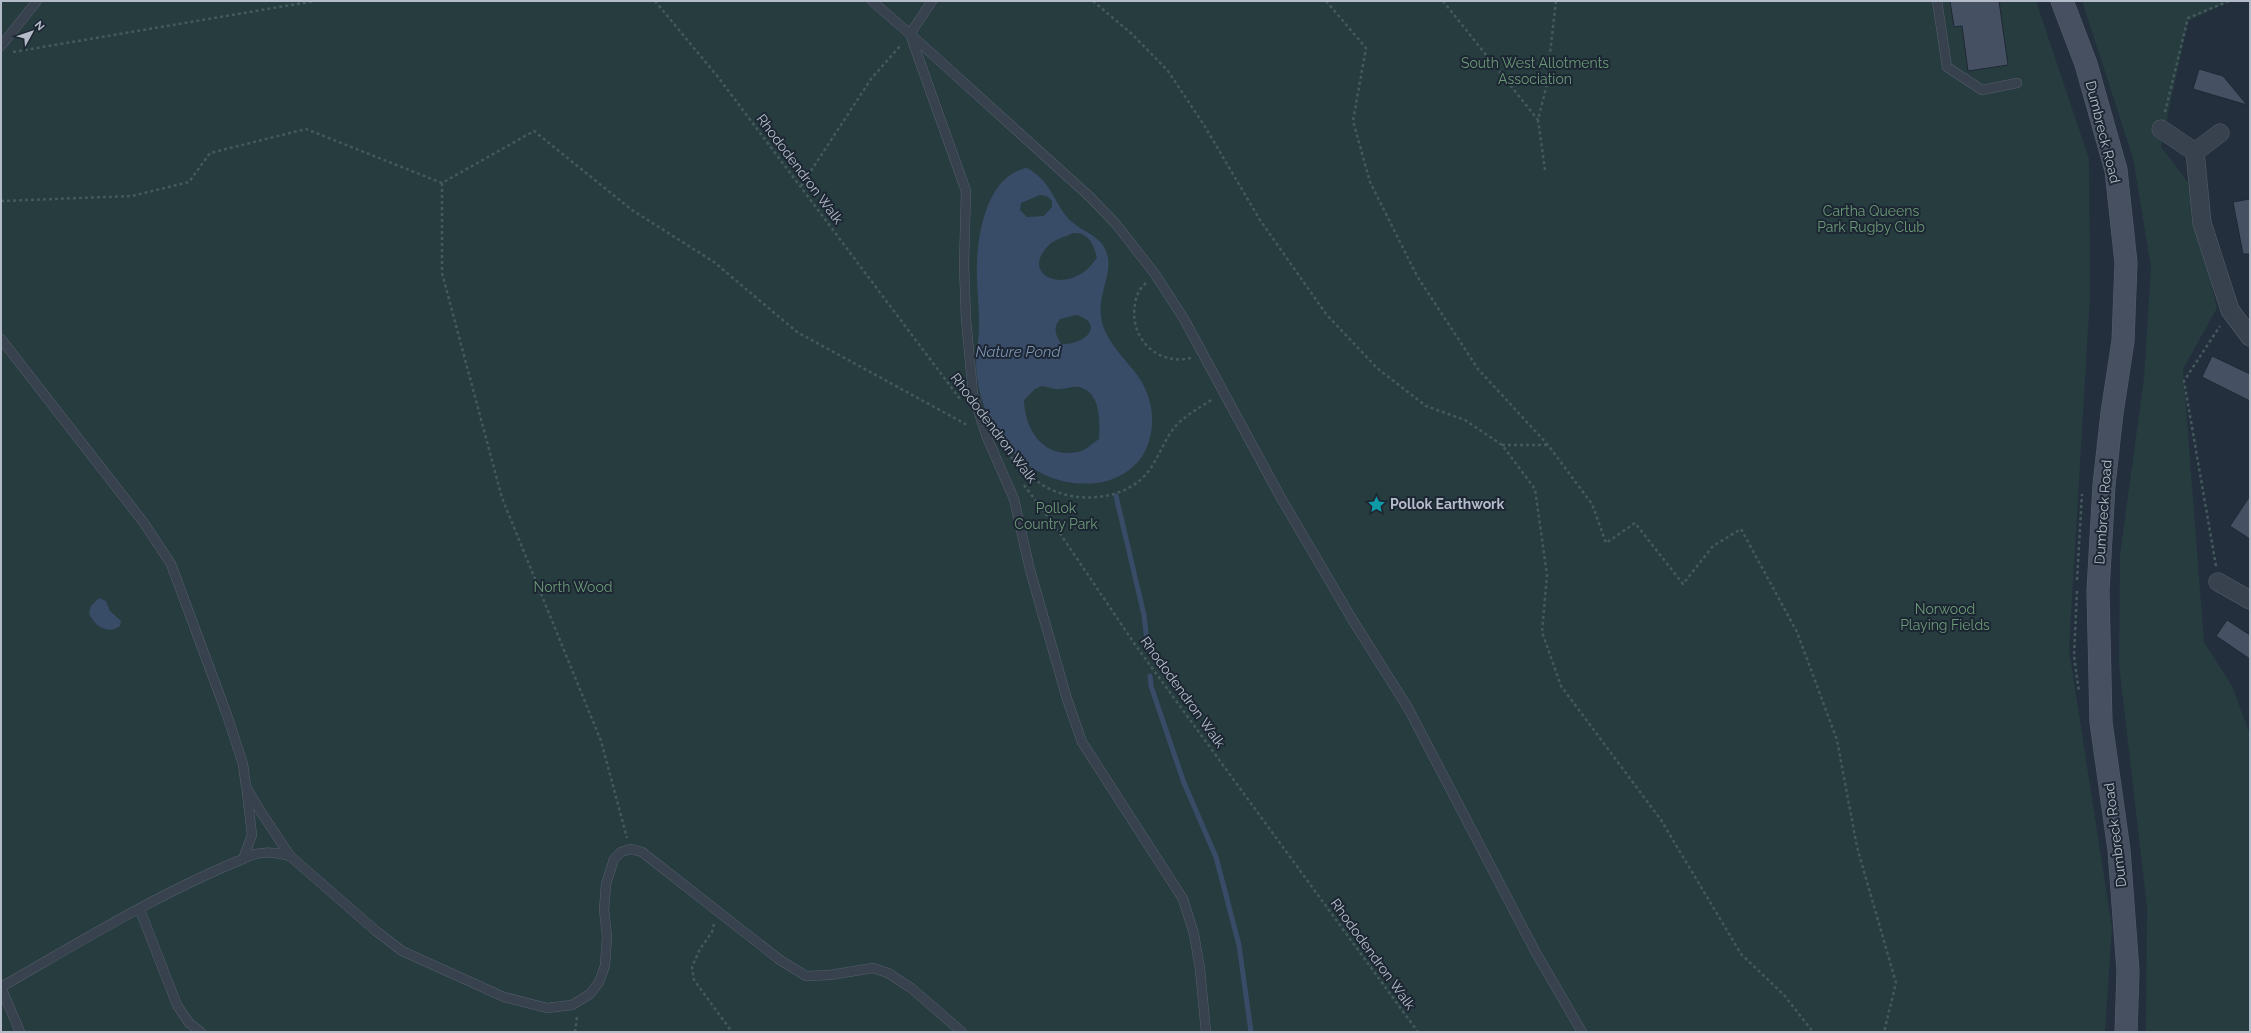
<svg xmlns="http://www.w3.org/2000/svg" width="2251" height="1033" viewBox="0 0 2251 1033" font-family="Raleway,sans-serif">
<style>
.green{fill:#263c3f}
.water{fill:#394c67;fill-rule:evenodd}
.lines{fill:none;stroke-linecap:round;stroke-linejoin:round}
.stream{stroke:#394c67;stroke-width:5}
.building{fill:#455162;stroke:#1f2835}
.lane-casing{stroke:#565f6c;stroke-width:10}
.street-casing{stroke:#565f6c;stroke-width:19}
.secondary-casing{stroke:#565f6c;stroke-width:23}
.path{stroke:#44595c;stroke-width:2.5;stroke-dasharray:3 3;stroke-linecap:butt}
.lane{stroke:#38414e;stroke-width:9}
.street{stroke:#38414e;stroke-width:18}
.secondary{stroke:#465061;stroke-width:22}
.labels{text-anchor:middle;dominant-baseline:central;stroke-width:4;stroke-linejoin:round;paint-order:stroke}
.park-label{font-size:14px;fill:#6b9a76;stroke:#1d2633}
.street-label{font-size:14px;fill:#b4bcc9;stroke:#1d2633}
.poi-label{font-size:14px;font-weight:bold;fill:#b4bcc9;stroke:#1d2633;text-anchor:start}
.water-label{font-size:15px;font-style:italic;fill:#7c92b1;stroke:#1d2633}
</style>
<rect width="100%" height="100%" fill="#242f3e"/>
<g class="green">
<polygon points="1,1 2036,1 2089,159 2090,296 2069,649 2112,928 2105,1032 1,1032"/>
<polygon points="2082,1 2230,1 2188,21 2161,147 2188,182 2217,308 2183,369 2204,642 2232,686 2250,734 2250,1032 2146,1032 2147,907 2119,665 2120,555 2144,378 2151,267 2133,158"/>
</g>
<g class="water">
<path d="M1027,168C1056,184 1054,210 1076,225C1088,234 1103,238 1107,254C1114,276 1094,296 1103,326C1110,345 1123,357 1135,372C1154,396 1158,428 1143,455C1133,471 1115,481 1096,483C1033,490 984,436 977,377C974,358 980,339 979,320C979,301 976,282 977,264C978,230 988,175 1027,168ZM1040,195L1047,196L1052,201V207L1044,216L1027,217L1020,210L1021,203ZM1073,233C1089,232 1094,245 1097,258C1092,264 1087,271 1079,275C1053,289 1024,271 1048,246C1055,239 1065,237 1073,233ZM1076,315C1105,323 1087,345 1061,344C1055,334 1053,328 1060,319ZM1042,386C1048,387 1055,390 1060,389C1067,389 1073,386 1079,387C1101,392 1100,421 1099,439C1093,443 1085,451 1078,452C1044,459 1025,431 1024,400L1035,389Z"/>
<path d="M99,598L106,601L110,611L121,621L120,626C107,635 94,626 89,613L91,606Z"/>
</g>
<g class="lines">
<g class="stream">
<polyline points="1116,496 1144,615 1148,650"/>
<polyline points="1150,676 1151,686 1184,783 1216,857 1239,945 1251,1032"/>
</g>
</g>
<g class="building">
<polygon points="1950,1 1999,1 2008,65 1968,71 1962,26 1954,27"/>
<polygon points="2199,69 2223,76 2247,105 2193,89"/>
<polygon points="2250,199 2250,254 2243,254 2233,202"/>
<polygon points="2212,356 2250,374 2250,401 2202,377"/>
<polygon points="2250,496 2250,539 2230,526"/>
<polygon points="2227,620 2250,635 2250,659 2216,636"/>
</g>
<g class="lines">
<defs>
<g id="lane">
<polyline points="872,1 910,34 1090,197 1116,224 1155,274 1184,319 1281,498 1352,619 1408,708 1535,951 1582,1032"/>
<polyline points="932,1 910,34 966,191 964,265 966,319 973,394 986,435 1014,499 1030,570 1067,699 1082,742 1183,899 1194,934 1200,969 1206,1032"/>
<polyline points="1937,1 1947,67 1982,90 2017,83"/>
<polyline points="1,46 37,1"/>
<polyline points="1,339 144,523 171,564 227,715 243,764 246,787 259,809 290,856 376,931 402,951 504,997 547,1008 572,1005 590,994 599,982 605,966 607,936 604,910 606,884 614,859 621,852 631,849 642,852 780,960 806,976 830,975 873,968 888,973 911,988 962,1032"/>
<path d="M243,859C260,850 272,852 290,856"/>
<polyline points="140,910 177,1005 189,1023 201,1032"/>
<path d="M1,987C78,943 161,892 243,859L252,835L247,793"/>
<polyline points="1,987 20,1032"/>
</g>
<g id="street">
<polyline points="2161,129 2195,152 2220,133"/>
<polyline points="2195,152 2202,223 2230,310 2250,337"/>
<polyline points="2218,582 2250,600"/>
</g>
<polyline id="secondary" points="2062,1 2086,64 2116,170 2126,263 2123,341 2112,413 2104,485 2098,591 2101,722 2119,850 2128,971 2126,1032"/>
</defs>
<use href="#lane" class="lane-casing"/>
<use href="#street" class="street-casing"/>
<use href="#secondary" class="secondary-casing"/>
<g class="path">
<polyline points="655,1 718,77 960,399"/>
<polyline points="1093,1 1132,34 1168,71 1204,125 1260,220 1326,314 1377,368 1426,406 1465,420 1502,445 1535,489 1547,575 1542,632 1561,686 1661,820 1741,954 1784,995 1813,1032"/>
<polyline points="1326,1 1366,48 1353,121 1370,182 1417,276 1478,369 1548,445 1592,504 1606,543 1635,523 1683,584 1713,546 1741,529 1797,632 1837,740 1857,847 1896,983 1884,1032"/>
<polyline points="1443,1 1538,120"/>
<polyline points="13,52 315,1"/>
<polyline points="2165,112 2188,18 2229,1"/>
<polyline points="1545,170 1538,120 1546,88 1556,1"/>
<polyline points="442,183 442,273 502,498 601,741 627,838"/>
<polyline points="801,186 871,79 900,46"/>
<polyline points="1,201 132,196 189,182 210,153 306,129 442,183 534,131 632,210 714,262 797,332 969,426"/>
<path d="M1146,283C1139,289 1136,296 1135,304C1129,338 1157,366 1191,358"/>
<polyline points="1502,445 1548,445"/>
<path d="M1011,457C1022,466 1033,480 1046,487C1076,504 1124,501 1147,473C1158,460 1163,442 1174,428C1184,416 1199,408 1213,399"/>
<polyline points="1024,485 1059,532 1136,646 1418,1032"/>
<polyline points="2216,566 2184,381 2220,326"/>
<polyline points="2077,580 2082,494"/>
<polyline points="2077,591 2074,656 2079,692"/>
<polyline points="714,924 712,932 700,949 692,967 694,980 732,1032"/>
<polyline points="575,1032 577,1017"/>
</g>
<use href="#lane" class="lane"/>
<use href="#street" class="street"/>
<use href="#secondary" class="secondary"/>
</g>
<defs>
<symbol id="sight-bare" viewBox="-9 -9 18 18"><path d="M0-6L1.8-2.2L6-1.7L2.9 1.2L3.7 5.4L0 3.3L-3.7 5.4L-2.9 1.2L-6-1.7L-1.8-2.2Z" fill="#0f9aa8" stroke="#1d2633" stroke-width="2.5" paint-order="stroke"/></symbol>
</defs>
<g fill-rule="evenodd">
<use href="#sight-bare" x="1364" y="492" width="25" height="25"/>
</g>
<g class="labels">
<g class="park-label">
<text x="1535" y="63">South West Allotments<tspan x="1535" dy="16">Association</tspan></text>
<text x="1871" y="211">Cartha Queens<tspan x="1871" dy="16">Park Rugby Club</tspan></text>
<text x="1056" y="508">Pollok<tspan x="1056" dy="16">Country Park</tspan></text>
<text x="573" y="587">North Wood</text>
<text x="1945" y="609">Norwood<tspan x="1945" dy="16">Playing Fields</tspan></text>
</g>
<g class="street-label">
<text transform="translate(2103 132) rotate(76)">Dumbreck Road</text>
<text transform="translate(800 169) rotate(53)">Rhododendron Walk</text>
<text transform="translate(994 428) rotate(53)">Rhododendron Walk</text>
<text transform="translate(2103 512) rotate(-86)">Dumbreck Road</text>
<text transform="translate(1183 692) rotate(54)">Rhododendron Walk</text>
<text transform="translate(2115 835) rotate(-97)">Dumbreck Road</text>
<text transform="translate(1373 954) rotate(54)">Rhododendron Walk</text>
</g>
<g class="poi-label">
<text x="1390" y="504">Pollok Earthwork</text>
</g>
<g class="water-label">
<text x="1018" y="352">Nature Pond</text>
</g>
</g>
<rect width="2251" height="1033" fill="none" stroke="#b4bcc9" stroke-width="4"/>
<g transform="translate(32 32) rotate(50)" stroke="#1d2633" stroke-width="3" paint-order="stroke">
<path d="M0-3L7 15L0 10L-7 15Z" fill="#b4bcc9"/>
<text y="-6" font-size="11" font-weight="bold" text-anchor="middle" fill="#b4bcc9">N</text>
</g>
</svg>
